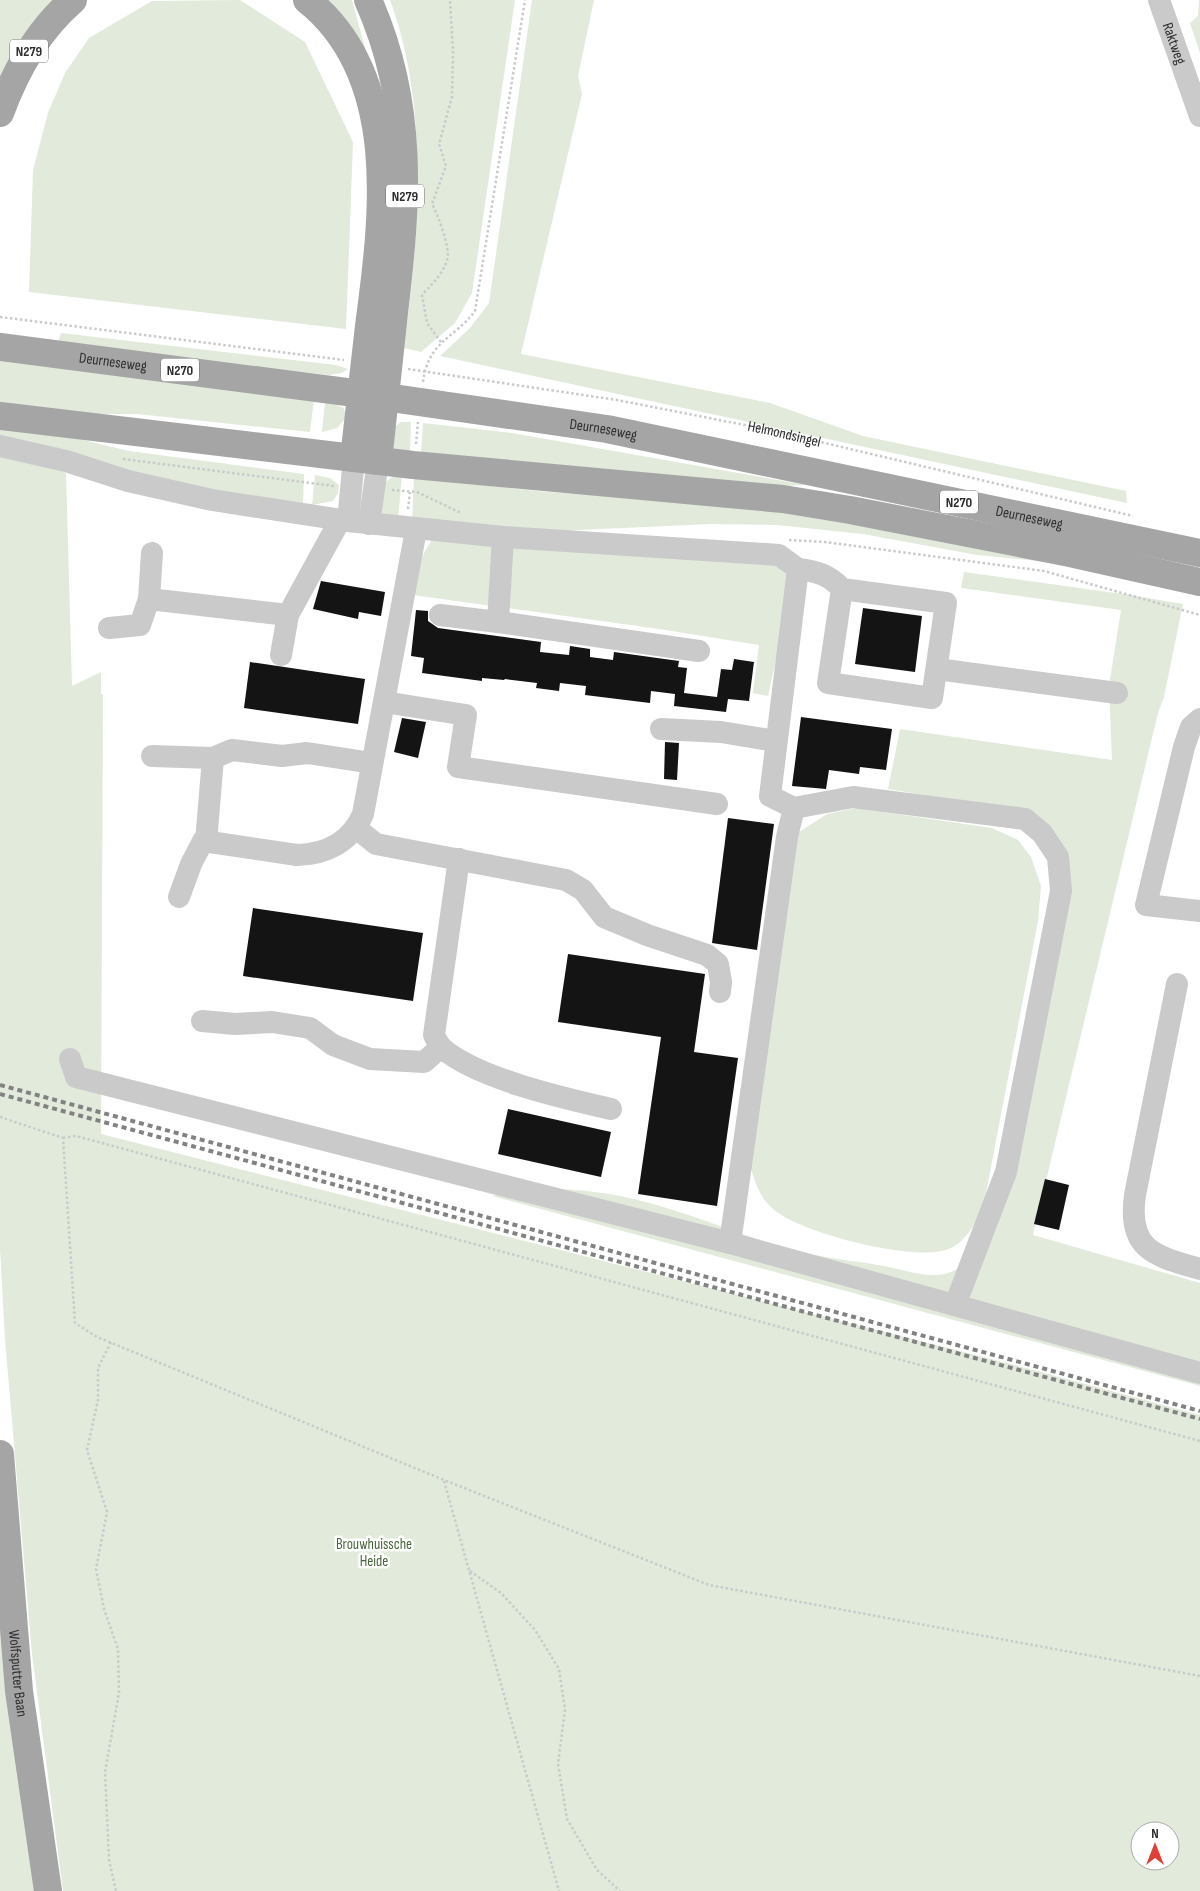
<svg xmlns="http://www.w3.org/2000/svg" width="1200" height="1891" viewBox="0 0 1200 1891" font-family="'Sofia Sans Condensed',sans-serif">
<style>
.green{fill:#e1eadb;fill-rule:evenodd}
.building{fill:#141414}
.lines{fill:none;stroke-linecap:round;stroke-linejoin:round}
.path{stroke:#cacaca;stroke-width:2.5;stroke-dasharray:2.5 2.5;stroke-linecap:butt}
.minor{stroke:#cacaca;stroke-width:22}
.major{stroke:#a5a5a5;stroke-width:28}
.rail{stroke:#828282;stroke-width:4;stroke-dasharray:5 4;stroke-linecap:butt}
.labels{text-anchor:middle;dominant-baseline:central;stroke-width:5;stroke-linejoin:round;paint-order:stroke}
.shield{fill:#fff;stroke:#6c6c6c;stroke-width:1}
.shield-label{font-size:14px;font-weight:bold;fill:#2d2d2d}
.street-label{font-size:15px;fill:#2d2d2d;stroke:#fff}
.park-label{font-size:15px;fill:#4a663d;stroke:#fff}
</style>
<rect width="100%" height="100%" fill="#fff"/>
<g class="green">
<polygon points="0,0 58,0 0,92"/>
<polygon points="240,0 305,42 353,142 346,329 29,292 33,170 48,113 65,73 89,38 152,1"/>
<polygon points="319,0 352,0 374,81"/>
<path d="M390,0H515L472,293L455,323L421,352L404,348C419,235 430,109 390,0Z"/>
<polygon points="532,0 594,0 578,76 582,94 521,354 770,403 863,436 1126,491 1127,503 440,356 470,328 489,303"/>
<polygon points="1199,0 1200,0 1200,53 1190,23 1198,16"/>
<polygon points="61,333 336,365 348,369 342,373 329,375 58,343"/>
<polygon points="0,359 314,399 310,432 137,414 80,414 0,404"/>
<polygon points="325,401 344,408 346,418 337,428 322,432"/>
<polygon points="401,422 411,422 410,454 398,452 390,445 392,429"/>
<polygon points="423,423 512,433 806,485 784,486 421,455"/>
<polygon points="0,427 67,436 129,451 304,474 303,505 221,492 0,443"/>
<path d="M0,456L53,467L66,473L72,686L101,672V694L103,695L101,1134L1015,1365L1200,1415V1891H63L32,1654L5,1339L0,1248ZM1140,1831H1170V1861H1140Z"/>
<polygon points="315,475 330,478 339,485 338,493 333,501 312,505"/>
<polygon points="395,475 402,475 398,519 388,518 381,512 383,484"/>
<polygon points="414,478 547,492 776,506 1049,562 977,555 863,534 777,525 711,524 557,531 412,523"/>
<polygon points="433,538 771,561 787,575 789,600 768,696 753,693 759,645 659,629 406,594 424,553"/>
<path d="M964,572L1130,595L1183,604L1164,697L1158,713L1033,1235L1200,1283V1386L492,1196C597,1174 674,1211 771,1244C806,1256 842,1259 878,1265C898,1268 918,1276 938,1275C953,1274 973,1261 984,1250C989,1244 993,1234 997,1227L1067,890L1018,811L888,789L900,729L1112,760L1109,686L1121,610L961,588Z"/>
<path d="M856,808L992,828L1018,840L1031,857L1041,886L1038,921L983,1209C974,1225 965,1244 946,1250C912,1261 798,1233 772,1208C759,1196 755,1182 750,1165L790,854L799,832L827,814Z"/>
<polygon points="0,1605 36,1891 0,1891"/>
</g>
<g class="building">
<polygon points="321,581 385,592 381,616 359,612 358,619 313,609"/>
<polygon points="863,608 922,616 915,672 855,664"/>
<polygon points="416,610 428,611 428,621 438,628 541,642 540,652 569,655 570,646 590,649 590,657 613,660 614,652 679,661 678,667 687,668 684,693 717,697 721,669 732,670 734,659 754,662 749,701 728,699 726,712 674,706 675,694 651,691 650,703 585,695 586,686 560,683 559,691 536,688 537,683 505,679 504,680 482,678 482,681 422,673 424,658 411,656"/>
<polygon points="250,662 365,679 358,724 244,708"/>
<polygon points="801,717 892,729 886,770 860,767 859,774 829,770 826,789 792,786"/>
<polygon points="402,718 426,722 418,758 394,752"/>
<polygon points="665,742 679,743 677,780 664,779"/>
<polygon points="728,818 774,824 757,950 712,943"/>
<polygon points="253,908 423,933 413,1001 243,976"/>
<polygon points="568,954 705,974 694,1052 738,1058 717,1206 638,1194 661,1037 558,1022"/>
<polygon points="508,1109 611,1132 601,1177 498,1154"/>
<polygon points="1045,1179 1069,1185 1059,1230 1034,1224"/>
</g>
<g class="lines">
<g class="path">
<polyline points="0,317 344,360"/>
<path d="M441,342L427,323L422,295C432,284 443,274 447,260C451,249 438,215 432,204L446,166L439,144L452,97L453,51L450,0"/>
<path id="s1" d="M408,369L617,400L770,430L1133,516"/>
<path d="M423,382C428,341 454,339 475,311L525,0"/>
<polyline points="416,444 418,422"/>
<polyline points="123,459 334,486"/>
<polyline points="392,490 417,492 461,513"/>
<polyline points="408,509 410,492"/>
<polyline points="789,540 825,542 1044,571 1200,615"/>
<polyline points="0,1117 63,1138 75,1323 97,1337 444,1480 709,1585 1200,1676"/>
<polyline points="63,1138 76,1136 1200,1441"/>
<polyline points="111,1342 98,1368 98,1400 87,1450 107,1512 96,1569 104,1609 118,1649 119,1693 105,1772 109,1860 116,1891"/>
<polyline points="444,1481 559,1891"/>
<polyline points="470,1571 501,1593 535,1630 559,1669 565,1710 558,1764 567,1819 597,1870 620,1891"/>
</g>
<g class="minor">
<path id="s2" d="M1159,0L1200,116"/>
<polyline points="0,446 66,461 128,481 212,500 348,521 503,537 779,555 798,569"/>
<polyline points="348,521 354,458"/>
<polyline points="369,524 378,461"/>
<path d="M798,569C816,571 830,575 842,589L946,603L932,698L828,683L842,589"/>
<polyline points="149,599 288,615"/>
<polyline points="440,615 498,622 503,537"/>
<polyline points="498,622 699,651"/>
<polyline points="109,628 140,625 149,599 152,553"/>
<polyline points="281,655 288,615 340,520"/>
<polyline points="937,669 1117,693"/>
<polyline points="384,702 466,715 458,767 717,804"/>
<polyline points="1200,719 1191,727 1184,747 1146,905 1200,911"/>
<polyline points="661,729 721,732 776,741"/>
<polyline points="152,756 213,758 206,842"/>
<polyline points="213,758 232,750 282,756 307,753 372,763"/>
<polyline points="794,808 853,797 1025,819 1042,833 1058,857 1061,891 1006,1172 955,1305"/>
<polyline points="356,828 376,844 566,880 583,890 604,917 647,935 707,955 718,964 721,982 720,992"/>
<path d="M459,859L434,1035C436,1039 438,1044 442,1048C478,1079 564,1098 611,1109"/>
<path d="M179,897L191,864L203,841L297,855C326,854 351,842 363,814L416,530"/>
<path d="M1177,984L1135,1195C1127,1250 1155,1256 1200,1269"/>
<polyline points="202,1021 235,1024 272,1022 310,1028 333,1045 370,1059 424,1062 441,1047"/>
<polyline points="70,1059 76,1077 730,1243 787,837 794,808 770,796 798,569"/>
<polyline points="730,1243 1200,1373"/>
</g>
<g class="major">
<path d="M307,0C403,76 383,220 369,326C364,370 359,414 354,458"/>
<path d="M368,0C415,105 407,203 394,313C389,363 383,412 378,461"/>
<path d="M0,113C16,69 38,30 73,0"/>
<path id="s3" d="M0,347L385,397L607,429L1200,553"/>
<polyline points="0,416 413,465 783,499 850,510 1070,553 1200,582"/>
<path id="s4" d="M0,1454L19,1691L48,1891"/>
</g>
<g class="rail">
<polyline points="0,1085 1200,1411"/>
<polyline points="0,1094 1200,1419"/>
</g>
</g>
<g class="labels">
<g class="shield">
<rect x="10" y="39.5" width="38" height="23" rx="4"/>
<rect x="386" y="184.5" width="38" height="23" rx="4"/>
<rect x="161" y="358.5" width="38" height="23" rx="4"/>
<rect x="940" y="490.5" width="38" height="23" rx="4"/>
</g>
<g class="shield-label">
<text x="29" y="51">N279</text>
<text x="405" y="196">N279</text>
<text x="180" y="370">N270</text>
<text x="959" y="502">N270</text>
</g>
<g class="street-label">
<text stroke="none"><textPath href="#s2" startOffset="46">Raktweg</textPath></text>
<text stroke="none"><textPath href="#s3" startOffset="114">Deurneseweg</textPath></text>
<text stroke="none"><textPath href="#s3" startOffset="609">Deurneseweg</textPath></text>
<text stroke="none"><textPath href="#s1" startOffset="382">Helmondsingel</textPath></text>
<text stroke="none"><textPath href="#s3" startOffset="1044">Deurneseweg</textPath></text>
<text stroke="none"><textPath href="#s4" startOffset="220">Wolfsputter Baan</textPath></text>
</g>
<g class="park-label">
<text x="374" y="1544">Brouwhuissche<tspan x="374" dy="17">Heide</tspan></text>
</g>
</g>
<g transform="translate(1155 1846)"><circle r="24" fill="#ffffff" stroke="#ababab"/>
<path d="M0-4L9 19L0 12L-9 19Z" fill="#dd4036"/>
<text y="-8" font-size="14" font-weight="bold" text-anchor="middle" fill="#2d2d2d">N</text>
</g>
</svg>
